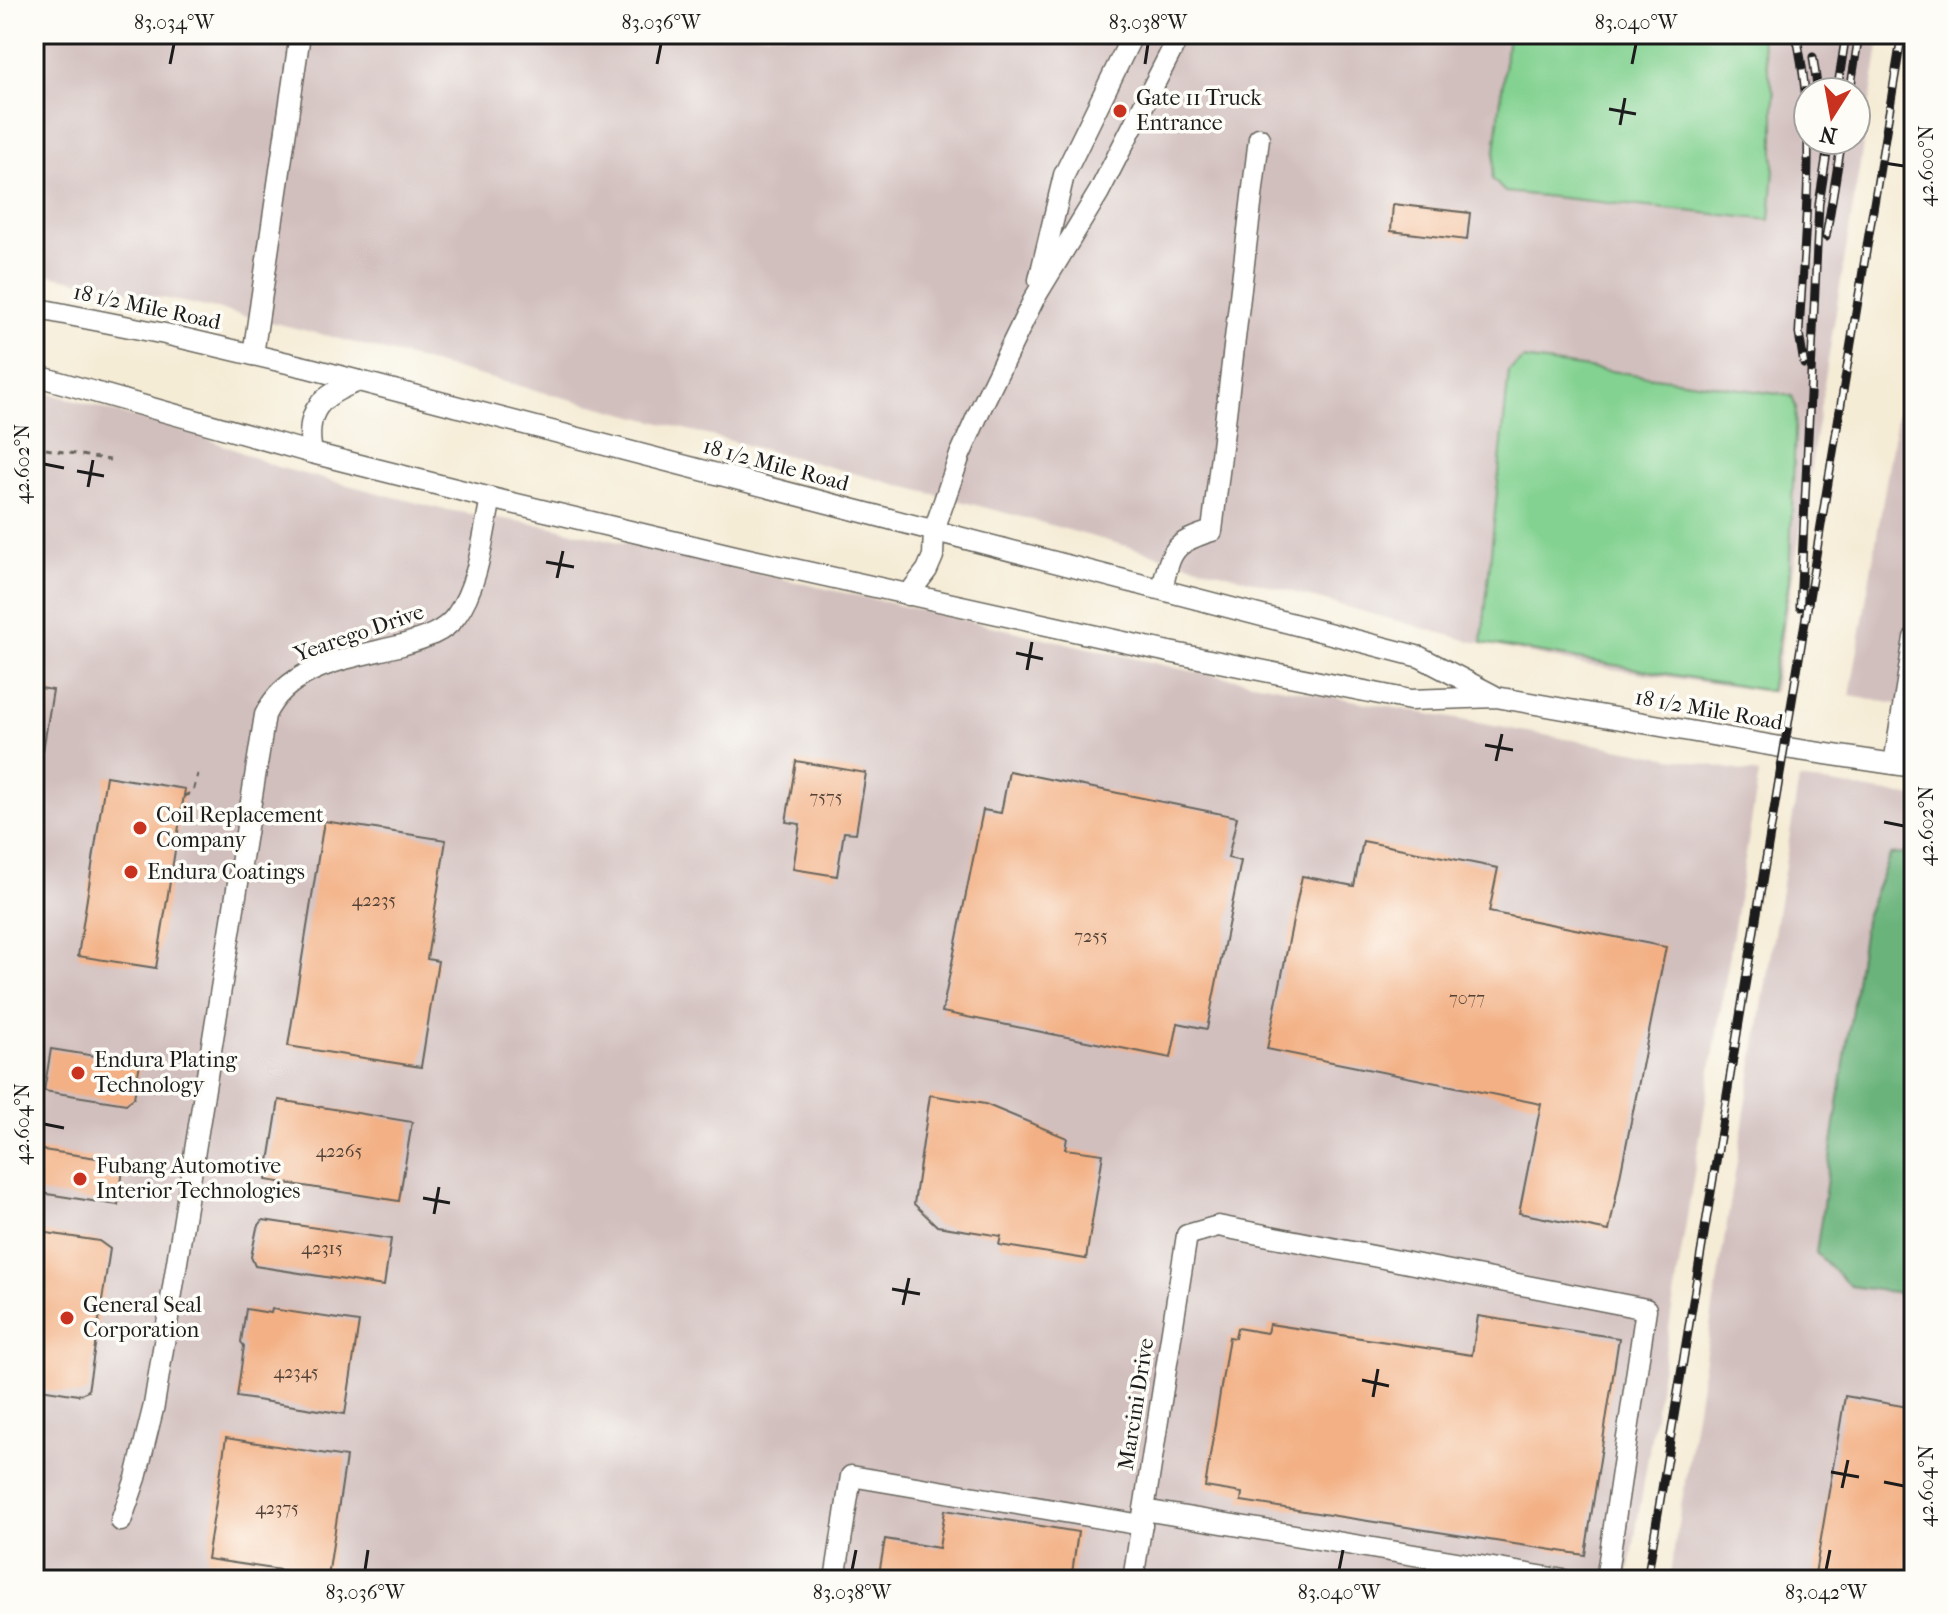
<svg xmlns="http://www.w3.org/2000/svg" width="1948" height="1614" viewBox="0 0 1948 1614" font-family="'IM FELL French Canon',serif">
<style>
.industrial{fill:#d1bfbe;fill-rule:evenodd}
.green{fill:#83d291;stroke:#507756;stroke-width:2}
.forest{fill:#6ab47b;stroke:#43684c;stroke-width:2}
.building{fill:#f3b084}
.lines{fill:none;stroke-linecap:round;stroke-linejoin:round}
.minor-casing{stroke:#68655d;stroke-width:23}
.path{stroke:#68655d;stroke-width:3;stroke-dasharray:6 6;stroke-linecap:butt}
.minor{stroke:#fff;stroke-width:20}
.rail-casing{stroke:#1c1c1c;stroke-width:9}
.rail{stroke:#fdfcf7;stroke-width:6;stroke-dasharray:18;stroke-linecap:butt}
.ticks{fill:none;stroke:#1c1c1c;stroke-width:3}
.poi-dot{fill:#c8321e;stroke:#fdfcf7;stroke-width:3}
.labels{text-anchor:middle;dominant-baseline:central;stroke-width:7;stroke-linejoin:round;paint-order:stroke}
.number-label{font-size:18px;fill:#524136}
.poi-label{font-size:22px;fill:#1c1c1c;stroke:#fdfcf7;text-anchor:start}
.street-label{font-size:22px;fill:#1c1c1c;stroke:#fdfcf7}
.neatline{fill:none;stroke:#1c1c1c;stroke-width:3}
.ticks-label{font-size:20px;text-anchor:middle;fill:#1c1c1c}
</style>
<rect width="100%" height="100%" fill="#fdfcf7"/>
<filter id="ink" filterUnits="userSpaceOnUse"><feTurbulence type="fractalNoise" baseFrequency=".0125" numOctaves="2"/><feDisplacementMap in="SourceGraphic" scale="16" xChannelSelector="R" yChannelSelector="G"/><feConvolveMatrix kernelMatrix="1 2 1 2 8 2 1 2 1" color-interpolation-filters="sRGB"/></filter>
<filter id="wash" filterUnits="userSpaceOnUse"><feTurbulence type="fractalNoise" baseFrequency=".006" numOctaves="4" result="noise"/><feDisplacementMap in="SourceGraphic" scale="32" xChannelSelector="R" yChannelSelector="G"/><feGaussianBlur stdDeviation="1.8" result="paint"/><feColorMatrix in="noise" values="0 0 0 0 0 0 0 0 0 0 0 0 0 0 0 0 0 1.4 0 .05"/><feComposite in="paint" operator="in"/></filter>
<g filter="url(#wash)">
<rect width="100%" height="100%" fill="#f5ecd6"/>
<g class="industrial">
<path d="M34,34H1881L1774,693L1577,664L1466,640L1025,518L324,335L221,310L34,272ZM1808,92H1856V140H1808Z"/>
<polygon points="1914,315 1914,707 1850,696"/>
<polygon points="34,389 206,438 277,467 441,509 548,526 1186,670 1759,774 1628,1580 34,1580"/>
<polygon points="1799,779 1914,797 1914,1580 1669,1580"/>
</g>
<g class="green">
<polygon points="1508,34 1760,34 1774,94 1774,169 1770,220 1505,192 1492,179"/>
<polygon points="1523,359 1792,396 1796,408 1789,582 1770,691 1482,643 1509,371"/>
</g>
<polygon class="forest" points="1914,853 1914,1295 1850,1286 1816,1253 1866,914 1890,855"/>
<g id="blocks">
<g class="building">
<polygon points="1393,204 1470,213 1467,240 1391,231"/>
<polygon points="34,687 53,690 43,751 34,751"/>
<polygon points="796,761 866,773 856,833 844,832 837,876 793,869 800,824 786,822"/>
<polygon points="1009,771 1237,817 1228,858 1241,861 1207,1029 1178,1023 1171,1058 942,1012 983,810 1001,813"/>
<polygon points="106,776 185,789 156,968 78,956"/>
<polygon points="324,821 446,840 427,959 438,961 421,1067 288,1046"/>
<polygon points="1363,841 1498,868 1489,912 1666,947 1609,1231 1519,1213 1541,1104 1267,1049 1302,876 1354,886"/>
<polygon points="51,1049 140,1063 134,1098 126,1104 44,1091"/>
<polygon points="930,1095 985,1104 1067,1138 1065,1149 1103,1154 1086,1259 999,1245 1001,1236 937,1226 914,1204"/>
<polygon points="279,1100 412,1122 399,1201 266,1180"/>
<polygon points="36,1149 117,1161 123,1170 118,1205 34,1192"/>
<polygon points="263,1220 391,1239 384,1286 255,1266 251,1257 257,1228"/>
<polygon points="34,1231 99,1241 110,1249 88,1391 78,1395 34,1388"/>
<polygon points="246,1309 271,1313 272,1309 359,1322 345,1414 237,1397 244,1346 241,1342"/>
<polygon points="1478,1316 1619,1338 1585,1555 1241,1501 1242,1493 1205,1487 1229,1337 1235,1338 1237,1328 1267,1333 1269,1324 1472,1355"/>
<polygon points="1845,1396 1914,1408 1914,1580 1814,1580"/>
<polygon points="226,1438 346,1457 328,1577 207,1559"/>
<polygon points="945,1510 1078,1532 1071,1580 878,1580 885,1539 939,1548"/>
</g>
</g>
</g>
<g filter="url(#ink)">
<use href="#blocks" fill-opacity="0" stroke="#68655d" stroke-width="2"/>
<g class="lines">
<defs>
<g id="minor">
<polyline points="1039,280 1064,175 1133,34"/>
<polyline points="34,308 165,334 309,368 1420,657 1493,695"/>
<polyline points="253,355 300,34"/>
<polyline points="34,375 312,453 491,498 735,556 1169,652 1410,700 1496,697 1786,748 1914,767"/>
<path d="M312,453C304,410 321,395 359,381"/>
<path d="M1162,589C1171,551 1172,543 1212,531L1259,138"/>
<polyline points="908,595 927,570 933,556 934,530 960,455 980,410 1034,299 1099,192 1180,34"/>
<polyline points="1894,764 1914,638"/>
<polyline points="1144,1510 1564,1580"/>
<path d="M121,1521L136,1478L154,1405L265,715C289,664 353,658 402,645C422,639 444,633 456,616C479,585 483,535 491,498"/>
<polyline points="835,1580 851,1476 1142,1525"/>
<polyline points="1133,1580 1187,1235 1218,1226 1646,1309 1606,1580"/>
</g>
</defs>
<use href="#minor" class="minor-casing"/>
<g class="path">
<polyline points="34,447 110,460"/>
<polyline points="184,796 193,792 198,774"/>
</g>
<use href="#minor" class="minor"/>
<defs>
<g id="rail">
<path d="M1796,34C1818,131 1804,234 1799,333L1804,364"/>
<polyline points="1813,57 1818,92"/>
<polyline points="1837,92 1846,34"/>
<polyline points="1850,92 1859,34"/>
<polyline points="1826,237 1842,140"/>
<polyline points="1800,607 1819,204 1829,140"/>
<polyline points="1647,1580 1902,34"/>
</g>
</defs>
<use href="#rail" class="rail-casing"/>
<use href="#rail" class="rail"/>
</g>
</g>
<path class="ticks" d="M170,64L174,44M657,64L661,44M1145,64L1148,44M1632,64L1636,44M1609,109L1636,114M1620,125L1625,98M1884,163L1904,166M44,464L64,468M77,471L104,476M88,487L93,460M546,562L574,567M557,578L563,551M1016,653L1043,659M1027,670L1032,642M1485,745L1513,750M1496,761L1502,734M1884,822L1904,826M44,1124L64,1128M423,1198L450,1203M434,1214L439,1187M892,1289L920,1294M903,1305L909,1278M1362,1380L1389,1386M1373,1397L1378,1369M1831,1472L1859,1477M1884,1482L1904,1486M1842,1488L1848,1460M365,1570L368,1550M852,1570L856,1550M1339,1570L1343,1550M1826,1570L1830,1550"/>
<g class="poi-dot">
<circle cx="1120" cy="111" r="8"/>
<circle cx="140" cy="828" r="8"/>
<circle cx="131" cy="872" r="8"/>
<circle cx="78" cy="1073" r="8"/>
<circle cx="80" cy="1179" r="8"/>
<circle cx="67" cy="1318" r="8"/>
</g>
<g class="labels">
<g class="number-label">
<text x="826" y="797">7575</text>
<text x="374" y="900">42235</text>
<text x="1091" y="936">7255</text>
<text x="1467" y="998">7077</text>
<text x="339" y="1151">42265</text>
<text x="322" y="1248">42315</text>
<text x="296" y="1372">42345</text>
<text x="277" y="1508">42375</text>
</g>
<g class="poi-label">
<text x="1136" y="98">Gate 11 Truck<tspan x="1136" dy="25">Entrance</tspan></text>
<text x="156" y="815">Coil Replacement<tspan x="156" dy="25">Company</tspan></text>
<text x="147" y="872">Endura Coatings</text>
<text x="94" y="1060">Endura Plating<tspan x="94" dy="25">Technology</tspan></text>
<text x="96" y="1166">Fubang Automotive<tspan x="96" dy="25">Interior Technologies</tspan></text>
<text x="83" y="1305">General Seal<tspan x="83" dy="25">Corporation</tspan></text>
</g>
<g class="street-label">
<text transform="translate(147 307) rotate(12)">18 1/2 Mile Road</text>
<text transform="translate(776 465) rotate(15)">18 1/2 Mile Road</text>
<text transform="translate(359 633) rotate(-19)">Yearego Drive</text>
<text transform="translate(1709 710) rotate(10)">18 1/2 Mile Road</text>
<text transform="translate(1136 1404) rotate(-81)">Marcini Drive</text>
</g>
</g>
<rect width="1948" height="1614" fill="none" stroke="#fdfcf7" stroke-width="88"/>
<g transform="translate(1832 116) rotate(191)"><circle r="38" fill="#fdfcf7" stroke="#a3a29f" stroke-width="2"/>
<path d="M0-6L14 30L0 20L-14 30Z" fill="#c8321e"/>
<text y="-12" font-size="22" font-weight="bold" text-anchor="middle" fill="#1c1c1c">N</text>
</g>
<rect x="44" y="44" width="1860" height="1526" class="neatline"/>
<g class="ticks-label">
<text x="174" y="29">83.034°W</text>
<text x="661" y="29">83.036°W</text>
<text x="1148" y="29">83.038°W</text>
<text x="1636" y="29">83.040°W</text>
<text transform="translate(1926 166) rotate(-90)" y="7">42.600°N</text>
<text transform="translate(22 464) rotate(-90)" y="7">42.602°N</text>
<text transform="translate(1926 826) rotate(-90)" y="7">42.602°N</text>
<text transform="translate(22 1124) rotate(-90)" y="7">42.604°N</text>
<text transform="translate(1926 1486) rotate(-90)" y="7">42.604°N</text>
<text x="365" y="1599">83.036°W</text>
<text x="852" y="1599">83.038°W</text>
<text x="1339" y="1599">83.040°W</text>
<text x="1826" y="1599">83.042°W</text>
</g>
</svg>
